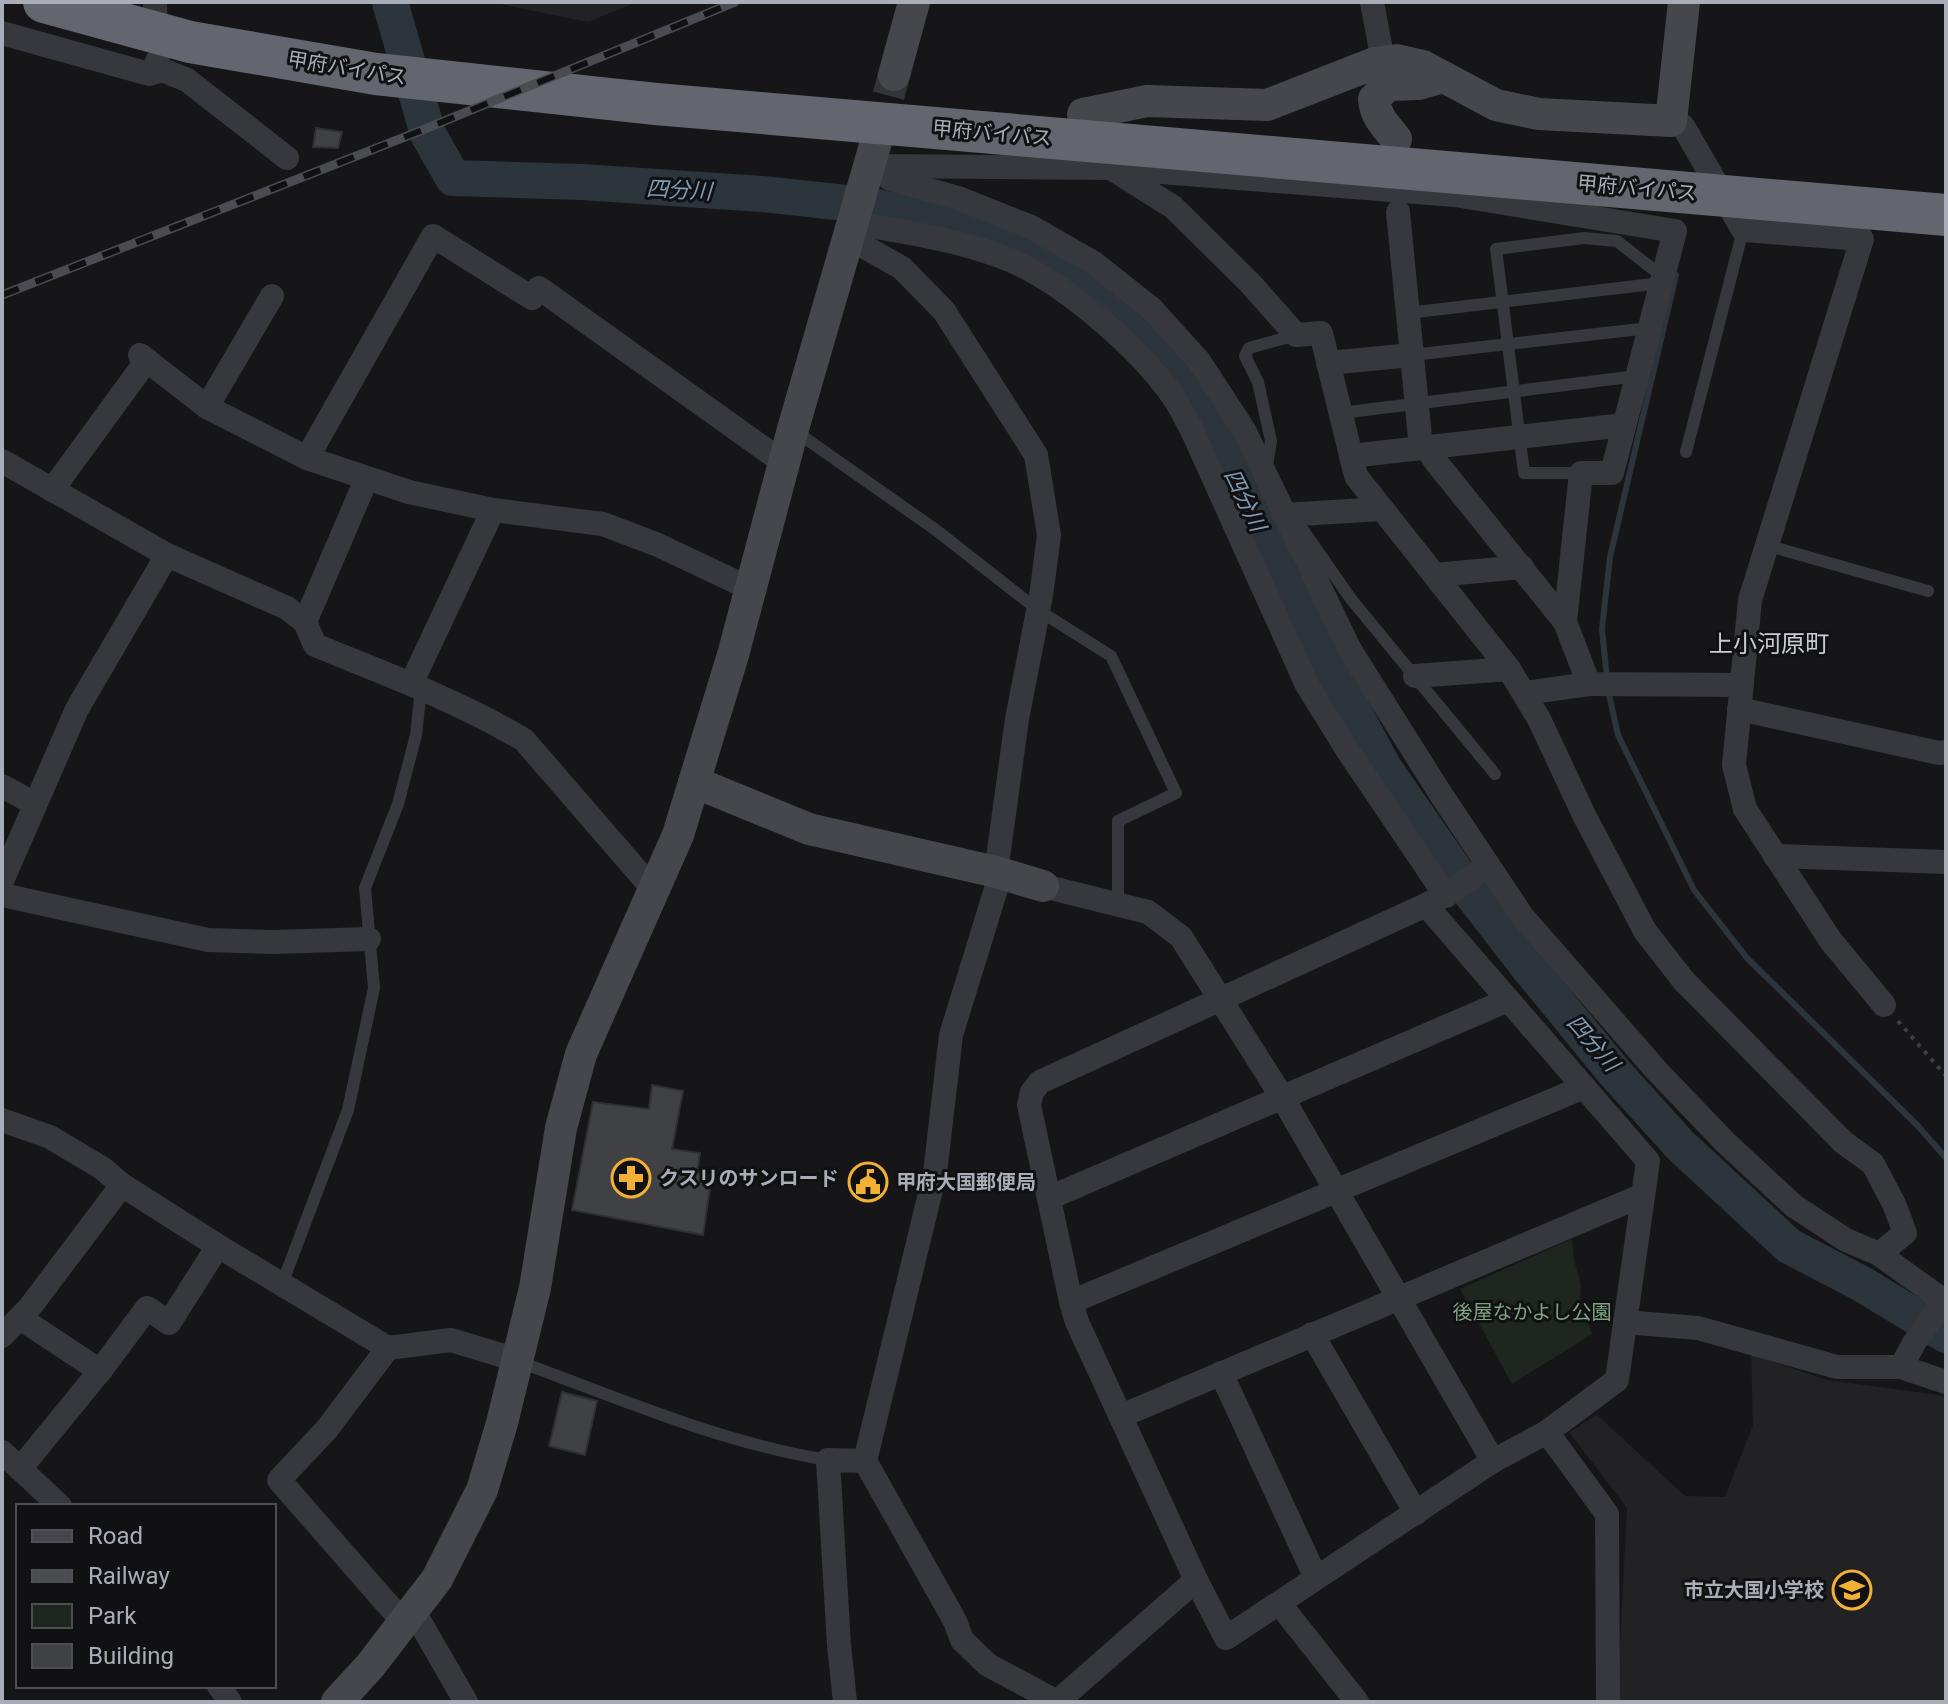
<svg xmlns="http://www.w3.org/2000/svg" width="1948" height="1704" viewBox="0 0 1948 1704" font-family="Roboto,'Noto Sans JP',sans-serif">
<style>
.built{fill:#222225}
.green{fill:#1e261f}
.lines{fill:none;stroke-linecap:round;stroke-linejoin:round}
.stream{stroke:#2c353c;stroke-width:6}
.river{stroke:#2c353c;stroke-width:36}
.building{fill:#404145;stroke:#303034;stroke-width:2}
.street-tunnel{stroke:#333438;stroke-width:24;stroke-dasharray:24 12;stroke-linecap:butt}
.secondary-tunnel{stroke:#333438;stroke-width:32;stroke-dasharray:32 16;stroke-linecap:butt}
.path{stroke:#3d3f44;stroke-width:4;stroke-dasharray:4 6;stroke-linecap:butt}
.lane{stroke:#37383d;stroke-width:12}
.street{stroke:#37383d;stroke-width:24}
.secondary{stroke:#45474d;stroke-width:32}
.highway{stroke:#63666e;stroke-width:42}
.rail-casing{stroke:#4a4c52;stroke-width:9}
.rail{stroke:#111113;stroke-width:6;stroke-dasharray:18;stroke-linecap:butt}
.labels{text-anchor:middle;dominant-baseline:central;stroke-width:6;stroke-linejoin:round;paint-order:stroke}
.street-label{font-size:20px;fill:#a8adb8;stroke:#111113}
.poi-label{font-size:20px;font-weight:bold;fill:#a8adb8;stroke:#111113;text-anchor:start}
.park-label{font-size:20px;fill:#7fa381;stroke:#111113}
.water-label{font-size:22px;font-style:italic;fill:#7f9bb3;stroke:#111113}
.quarter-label{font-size:24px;fill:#c9ccd4;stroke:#111113}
</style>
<rect width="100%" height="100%" fill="#161618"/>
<g class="built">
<polygon points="490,2 637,2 588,22"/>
<polygon points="1751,1354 1827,1380 1946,1396 1946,1702 1617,1702 1627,1508 1569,1432 1597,1415 1685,1496 1725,1497 1753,1425"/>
</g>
<polygon class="green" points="1572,1239 1574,1260 1581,1285 1580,1298 1592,1334 1512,1384 1460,1289"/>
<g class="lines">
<g class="stream">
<polyline points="1607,679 1602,629 1610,557 1676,275"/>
<polyline points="1608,690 1618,735 1694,890 1747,958 1917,1125 1946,1158"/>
</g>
<polyline class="river" points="390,2 428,134 453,178 582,182 762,194 873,206 957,224 1034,252 1090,290 1148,336 1197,400 1239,482 1282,578 1384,768 1467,888 1525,963 1615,1073 1680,1145 1789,1246 1862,1284 1946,1335"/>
</g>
<g class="building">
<polygon points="316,128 342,132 338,148 313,147"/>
<polygon points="652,1085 683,1091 672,1149 700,1153 697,1172 712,1175 703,1235 572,1210 593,1102 649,1109"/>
<polygon points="562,1392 597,1401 585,1455 549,1446"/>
</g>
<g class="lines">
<polyline class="street-tunnel" points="155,2 156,44"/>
<polyline class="secondary-tunnel" points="876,142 894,75"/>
<polyline class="path" points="1898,1021 1946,1076"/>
<g class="lane">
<polyline points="1408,313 1661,283"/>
<polyline points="1412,355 1649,328"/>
<polyline points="1341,413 1637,376"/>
<polyline points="795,431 936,530 1038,610 1111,656 1176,793 1118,821 1118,905"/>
<polyline points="1686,452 1743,230"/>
<polyline points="1267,466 1271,441 1258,382 1245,356 1249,348 1296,335"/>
<polyline points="1581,473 1524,473 1496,249 1584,238 1617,241 1663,277"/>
<polyline points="1303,530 1351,599 1495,774"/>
<polyline points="1766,545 1928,591"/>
<polyline points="282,1284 348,1110 374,988 365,888 398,804 416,735 421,689"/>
<path d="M520,1362C621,1399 721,1443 828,1460"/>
</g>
<g class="street">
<polyline points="1372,2 1381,50"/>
<polyline points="2,33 149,74 162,70"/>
<polyline points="157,61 162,70 187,80 287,158"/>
<polyline points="1671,121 1683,126 1743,230 1862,239 1750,600 1734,765 1745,809 1831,941 1884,1005"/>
<polyline points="873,163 886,166 1111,168 1455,195 1675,231 1612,473 1581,473 1565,622"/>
<polyline points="886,166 890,179 958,198 1031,227 1094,263 1152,309 1199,361 1244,430 1350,650 1442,796 1522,916 1657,1071 1725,1142 1794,1206 1846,1240 1879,1254 1944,1301 1914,1343 1901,1367 1946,1382"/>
<polyline points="1111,168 1173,207 1250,283 1296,335 1321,333 1356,476 1509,669 1539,719 1584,815 1645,931 1684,981 1843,1142 1873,1164 1894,1204 1905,1233 1879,1254"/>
<polyline points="1398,212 1420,438 1436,462 1565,622 1589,684 1742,685"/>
<path d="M852,223C906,232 962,240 1012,261C1067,285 1141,350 1174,398C1181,408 1186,420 1192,430L1307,685L1348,751L1446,896"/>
<polyline points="847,237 902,268 944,311 1036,455 1049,535 1041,596 1017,719 996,872"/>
<polyline points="140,355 207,407 307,458 409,492 493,510 603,524 658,545 751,589"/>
<polyline points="1328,363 1412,355"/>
<polyline points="207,407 272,296"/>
<polyline points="1351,456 1624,425"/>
<polyline points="307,458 433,236 532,298 539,288 784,463"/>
<path d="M2,461L167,555L287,608L305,622L315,645C385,674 459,701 524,740L652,888"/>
<polyline points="52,490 147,360"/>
<polyline points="1284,515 1382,509"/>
<polyline points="1435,575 1522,567"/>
<polyline points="305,622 366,480"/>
<polyline points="1415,676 1509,669"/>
<polyline points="411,684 493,510"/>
<polyline points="1524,693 1589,684"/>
<polyline points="1739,709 1939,753 1946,752"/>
<polyline points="2,786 35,804"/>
<polyline points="1775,856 1946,862"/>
<polyline points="1001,873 951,1035 935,1173 865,1461 955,1621 962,1640 988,1665 1048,1697 1053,1702"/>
<polyline points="2,881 77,709 167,555"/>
<polyline points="1043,886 1148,912 1181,937 1282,1097 1493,1461"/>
<polyline points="2,895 208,940 273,942 369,939"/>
<polyline points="1426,905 1648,1161 1617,1380 1547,1432 1493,1461 1226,1638 1196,1580 1077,1322 1071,1302 1029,1105 1032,1092 1040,1082 1426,905 1453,891 1488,865"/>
<polyline points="2,1120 50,1137 102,1168 122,1185 218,1246 388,1348 451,1340 517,1360"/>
<polyline points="1049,1198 1508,1000"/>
<polyline points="1071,1302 1584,1087"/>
<polyline points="20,1318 100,1371"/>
<polyline points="1625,1322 1698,1328 1837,1367 1901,1367"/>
<polyline points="1312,1334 1416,1513"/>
<polyline points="2,1336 30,1307 122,1185"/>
<polyline points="388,1348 327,1429 279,1480 404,1623"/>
<polyline points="1221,1373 1316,1578"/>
<polyline points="1121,1416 1643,1195"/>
<polyline points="1547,1432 1607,1514 1608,1702"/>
<polyline points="2,1452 60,1506"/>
<polyline points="20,1469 100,1371 147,1308 169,1323 218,1246"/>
<polyline points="1279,1603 1357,1702"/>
<polyline points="413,1610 466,1702"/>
<polyline points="219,1686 230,1702"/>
<polyline points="845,1702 839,1645 828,1460 865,1461"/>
<polyline points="1057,1702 1196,1580"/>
</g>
<g class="secondary">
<polyline points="894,75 914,2"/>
<polyline points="1083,114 1147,101 1267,105 1375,63 1397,60 1423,66 1496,105 1539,114 1671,121 1684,2"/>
<path d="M1396,139C1386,126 1375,116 1374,99L1388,85L1419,84L1443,77"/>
<polyline points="694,782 809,829 996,872 1043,886"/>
<polyline points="337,1702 370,1666 437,1579 482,1490 502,1423 535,1288 561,1128 581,1054 678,835 733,655 793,429 876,142"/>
</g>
<polyline class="highway" points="44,2 190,42 376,74 656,104 1946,215"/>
<defs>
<polyline id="rail" points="2,295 420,131 735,2"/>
</defs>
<use href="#rail" class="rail-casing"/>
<use href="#rail" class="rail"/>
</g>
<defs>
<symbol id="pharmacy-ring" viewBox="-11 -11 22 22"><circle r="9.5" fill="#111113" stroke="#f2b134" stroke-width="1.5"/><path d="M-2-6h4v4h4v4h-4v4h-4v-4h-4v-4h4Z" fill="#f2b134"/></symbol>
<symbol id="civic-ring" viewBox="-11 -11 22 22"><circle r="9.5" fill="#111113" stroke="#f2b134" stroke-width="1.5"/><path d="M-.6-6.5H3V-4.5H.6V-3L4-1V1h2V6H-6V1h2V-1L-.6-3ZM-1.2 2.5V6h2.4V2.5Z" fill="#f2b134"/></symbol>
<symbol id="school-ring" viewBox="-11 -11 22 22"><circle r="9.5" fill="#111113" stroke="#f2b134" stroke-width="1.5"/><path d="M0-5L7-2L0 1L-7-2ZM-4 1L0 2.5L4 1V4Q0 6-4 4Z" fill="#f2b134"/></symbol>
</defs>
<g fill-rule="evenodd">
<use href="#pharmacy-ring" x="609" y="1156" width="44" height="44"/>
<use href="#civic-ring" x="846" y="1160" width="44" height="44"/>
<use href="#school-ring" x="1830" y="1568" width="44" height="44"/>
</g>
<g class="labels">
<g class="street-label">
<text transform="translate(347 68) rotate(9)">甲府バイパス</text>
<text transform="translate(992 133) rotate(5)">甲府バイパス</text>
<text transform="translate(1637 188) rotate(5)">甲府バイパス</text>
</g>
<g class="poi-label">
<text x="659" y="1178">クスリのサンロード</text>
<text x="896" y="1182">甲府大国郵便局</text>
<text x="1824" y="1590" text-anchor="end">市立大国小学校</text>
</g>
<g class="park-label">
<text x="1532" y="1312">後屋なかよし公園</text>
</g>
<g class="water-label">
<text transform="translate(679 190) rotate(3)">四分川</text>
<text transform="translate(1245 500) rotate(64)">四分川</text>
<text transform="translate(1593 1043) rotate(49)">四分川</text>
</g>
<g class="quarter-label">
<text x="1769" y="644">上小河原町</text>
</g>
</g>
<rect width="1948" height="1704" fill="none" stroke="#a8adb8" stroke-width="8"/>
<rect x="16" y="1504" width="260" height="184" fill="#111113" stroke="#4d4f55" stroke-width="2"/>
<rect x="32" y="1530" width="40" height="12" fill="#45474d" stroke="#4d4f55" stroke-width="2"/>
<text x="88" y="1544" font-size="24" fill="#a8adb8">Road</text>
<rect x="32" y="1570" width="40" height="12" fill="#4a4c52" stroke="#4d4f55" stroke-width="2"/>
<text x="88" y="1584" font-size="24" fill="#a8adb8">Railway</text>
<rect x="32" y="1604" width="40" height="24" fill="#1e261f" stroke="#4d4f55" stroke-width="2"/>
<text x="88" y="1624" font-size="24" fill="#a8adb8">Park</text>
<rect x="32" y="1644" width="40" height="24" fill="#404145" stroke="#4d4f55" stroke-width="2"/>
<text x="88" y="1664" font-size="24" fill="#a8adb8">Building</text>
</svg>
